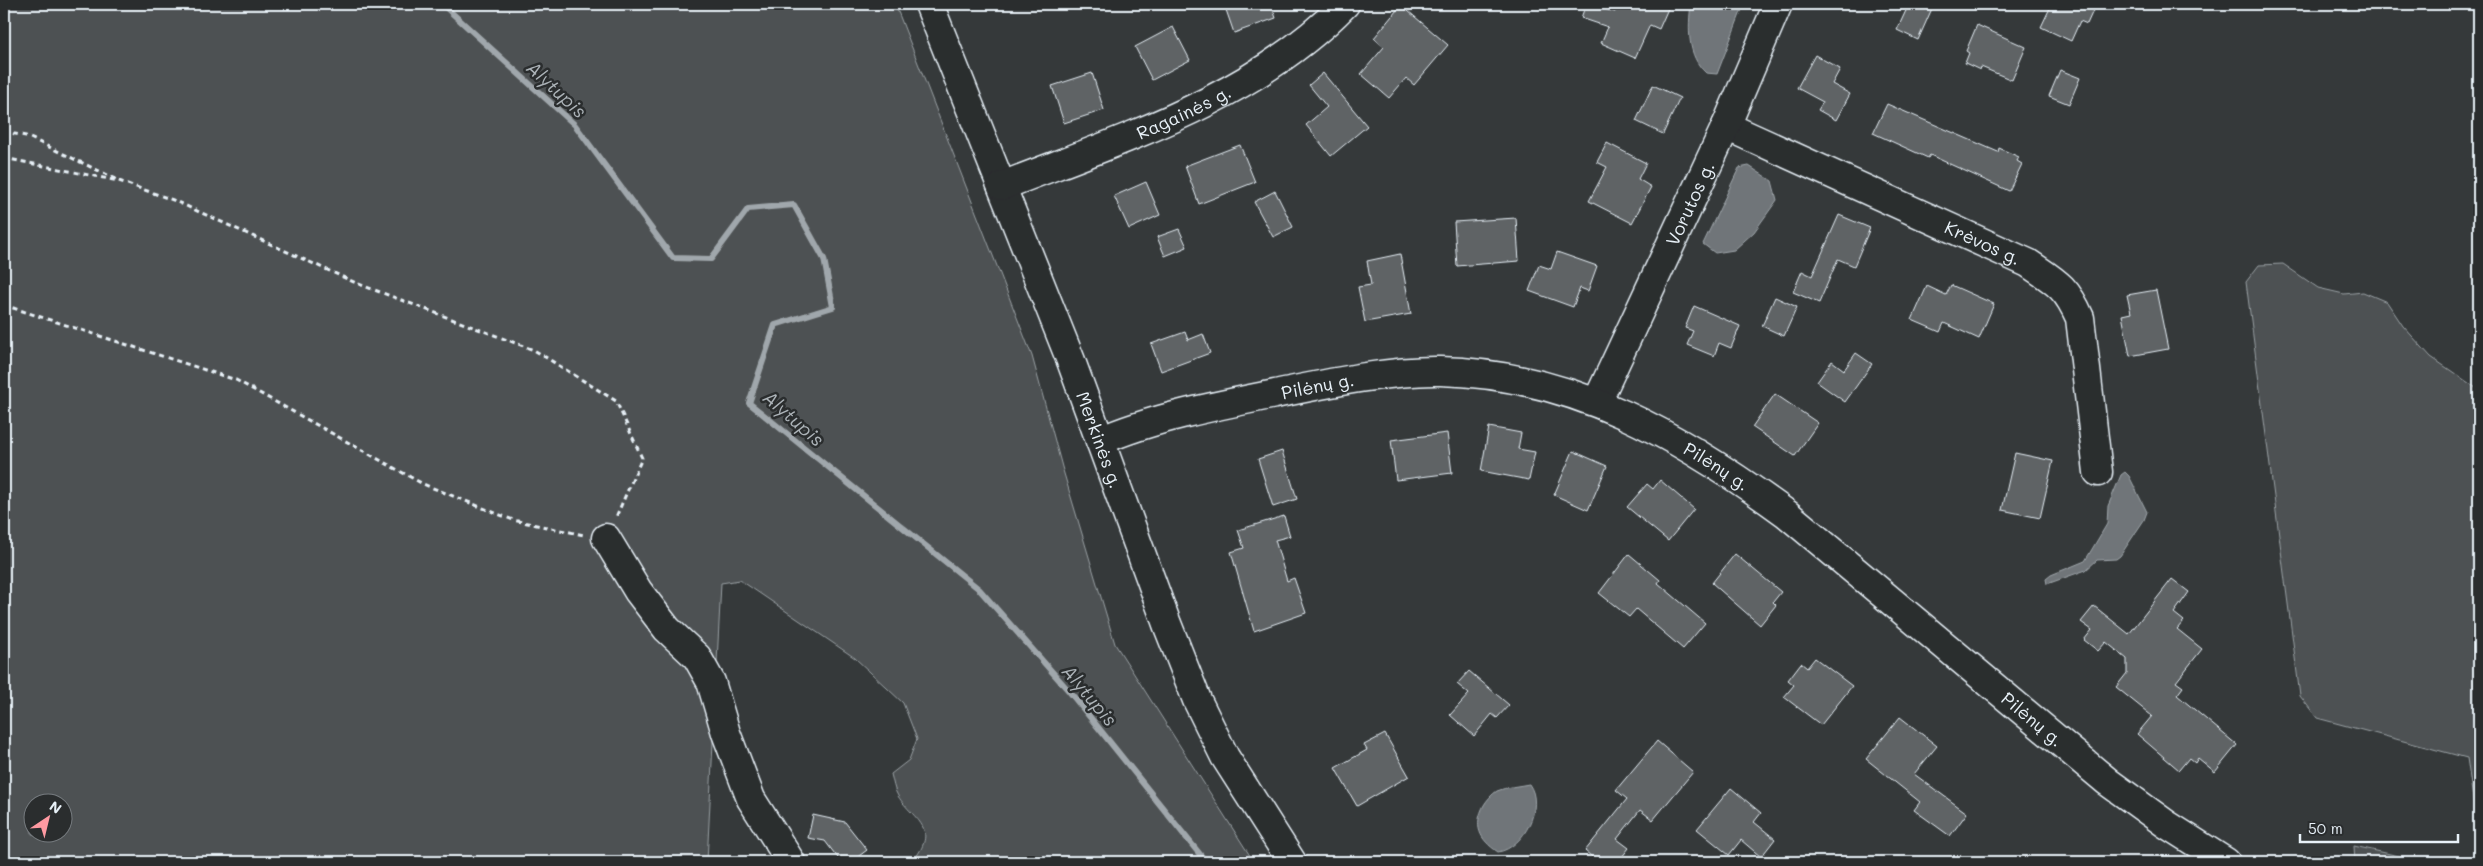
<svg xmlns="http://www.w3.org/2000/svg" width="2483" height="866" viewBox="0 0 2483 866" font-family="Mali,sans-serif">
<style>
.green{fill:#4d5152;stroke:#9aa1a5;fill-rule:evenodd}
.water{fill:#707579;stroke:#a0a7ac}
.lines{fill:none;stroke-linecap:round;stroke-linejoin:round}
.stream{stroke:#a0a7ac;stroke-width:6}
.building{fill:#5f6365;stroke:#e8f1f8}
.minor-casing{stroke:#e8f1f8;stroke-width:31}
.path{stroke:#e8f1f8;stroke-width:3;stroke-dasharray:5 4;stroke-linecap:butt}
.minor{stroke:#2a2d2e;stroke-width:28}
.labels{text-anchor:middle;dominant-baseline:central;stroke-width:5;stroke-linejoin:round;paint-order:stroke}
.street-label{font-size:18px;fill:#e8f1f8;stroke:#2a2d2e}
.water-label{font-size:19px;font-style:italic;fill:#acb3b8;stroke:#2a2d2e}
</style>
<rect width="100%" height="100%" fill="#35393a"/>
<filter id="ink" filterUnits="userSpaceOnUse"><feTurbulence type="fractalNoise" baseFrequency=".02" numOctaves="2"/><feDisplacementMap in="SourceGraphic" scale="10" xChannelSelector="R" yChannelSelector="G"/><feConvolveMatrix kernelMatrix="1 2 1 2 8 2 1 2 1" color-interpolation-filters="sRGB"/></filter>
<g filter="url(#ink)">
<g class="green">
<path d="M4,4H895L1032,356L1062,467L1115,644L1254,862H912C941,827 914,821 898,796C894,790 893,781 891,774L909,760L917,739L903,703L855,658L740,580L721,583L707,862H4ZM32,804H62V834H32Z"/>
<polygon points="2283,264 2318,288 2344,294 2363,292 2387,302 2403,326 2431,357 2479,390 2479,840 2467,758 2317,718 2300,696 2246,282 2259,265"/>
<polygon points="2354,846 2426,862 2355,862"/>
</g>
<g class="water">
<path d="M1691,4H1744L1717,74L1706,73C1687,56 1688,28 1691,4Z"/>
<polygon points="1749,166 1772,181 1777,200 1754,232 1734,250 1715,253 1703,244 1739,168"/>
<polygon points="2125,472 2129,476 2147,512 2144,520 2120,556 2116,559 2097,560 2086,570 2047,584 2046,579 2051,575 2085,561 2107,524 2108,506 2121,475"/>
<path d="M1529,784C1545,806 1524,848 1498,852C1479,839 1473,826 1484,805C1487,800 1492,794 1497,791C1506,787 1519,786 1529,784Z"/>
</g>
<g class="lines">
<polyline class="stream" points="442,4 575,125 673,258 711,259 748,209 794,205 824,259 833,307 775,325 749,403 979,589 1069,691 1206,862"/>
</g>
<g class="building">
<polygon points="1224,4 1271,4 1276,18 1234,33"/>
<polygon points="1586,4 1615,12 1618,4 1670,4 1659,29 1650,25 1635,58 1601,43 1608,27 1581,18"/>
<polygon points="1909,4 1934,4 1918,40 1897,30"/>
<polygon points="2041,4 2096,4 2087,24 2080,21 2071,41 2041,27 2050,8"/>
<polygon points="1401,5 1448,45 1414,85 1406,78 1389,98 1361,74 1384,47 1374,38"/>
<polygon points="1977,25 2026,47 2012,80 1981,67 1980,70 1965,63 1969,53 1966,51"/>
<polygon points="1173,27 1190,60 1152,80 1135,47"/>
<polygon points="1815,55 1840,69 1832,84 1850,94 1836,120 1818,110 1823,102 1797,88"/>
<polygon points="2060,70 2080,78 2069,104 2049,96"/>
<polygon points="1092,73 1104,110 1064,123 1052,86"/>
<polygon points="1323,73 1367,126 1331,156 1306,125 1327,107 1309,85"/>
<polygon points="1653,85 1680,98 1663,134 1636,121"/>
<polygon points="1887,104 1998,152 1999,148 2019,157 2017,161 2022,164 2009,191 1930,155 1928,158 1873,133"/>
<polygon points="1607,143 1646,163 1638,179 1651,187 1632,223 1589,201 1607,167 1597,162"/>
<polygon points="1240,145 1255,182 1199,204 1185,166"/>
<polygon points="1146,182 1160,215 1129,229 1114,196"/>
<polygon points="1275,191 1293,227 1273,237 1254,202"/>
<polygon points="1839,215 1870,228 1854,266 1838,259 1819,303 1793,292 1802,271 1812,276"/>
<polygon points="1516,218 1519,261 1457,266 1454,222"/>
<polygon points="1179,229 1187,247 1165,256 1157,237"/>
<polygon points="1557,252 1597,266 1588,291 1580,288 1573,307 1529,291 1539,265 1551,269"/>
<polygon points="1400,254 1411,314 1365,322 1358,287 1371,285 1367,261"/>
<polygon points="1951,285 1994,304 1979,339 1944,323 1940,332 1912,320 1927,286 1946,295"/>
<polygon points="2156,290 2168,349 2130,356 2122,315 2131,313 2127,295"/>
<polygon points="1775,297 1797,307 1784,336 1762,326"/>
<polygon points="1694,306 1740,326 1731,348 1719,343 1714,356 1687,345 1693,331 1685,328"/>
<polygon points="1185,332 1188,340 1203,334 1210,353 1161,371 1151,344"/>
<polygon points="1856,353 1872,364 1845,402 1817,382 1832,361 1844,370"/>
<polygon points="1775,394 1818,423 1795,456 1752,427"/>
<polygon points="1489,427 1521,433 1518,449 1535,452 1529,480 1481,471"/>
<polygon points="1447,433 1452,473 1396,480 1391,440"/>
<polygon points="1282,451 1297,499 1273,507 1258,459"/>
<polygon points="1573,451 1607,466 1588,510 1554,495"/>
<polygon points="2015,453 2053,461 2040,518 2002,510"/>
<polygon points="1660,480 1694,509 1668,541 1627,507 1647,484 1653,489"/>
<polygon points="1284,516 1290,536 1275,540 1287,581 1294,578 1306,613 1254,631 1231,552 1244,548 1238,530"/>
<polygon points="1629,554 1660,580 1658,583 1705,623 1683,649 1636,609 1629,617 1599,593"/>
<polygon points="1735,554 1781,592 1773,602 1776,605 1760,625 1712,583"/>
<polygon points="2172,579 2189,592 2174,613 2184,621 2177,629 2202,649 2176,682 2183,687 2177,695 2237,745 2215,772 2198,758 2195,763 2189,758 2179,770 2137,734 2152,716 2116,687 2127,673 2127,659 2106,642 2098,651 2084,640 2092,630 2081,622 2094,606 2129,634"/>
<polygon points="1815,658 1852,686 1821,725 1784,697 1794,685 1788,680 1801,663 1807,668"/>
<polygon points="1469,671 1509,705 1497,718 1492,714 1474,736 1450,715 1469,694 1457,684"/>
<polygon points="1900,717 1937,746 1914,774 1967,813 1950,836 1914,810 1920,802 1866,759"/>
<polygon points="1385,734 1409,776 1357,806 1335,768 1367,750 1364,745"/>
<polygon points="1657,741 1693,772 1653,820 1640,810 1617,839 1629,848 1618,862 1598,862 1585,851 1627,799 1616,790"/>
<polygon points="1731,788 1761,813 1754,822 1775,839 1761,857 1741,840 1729,855 1697,829"/>
<polygon points="813,815 845,822 867,850 851,862 841,862 825,841 808,838"/>
</g>
<g class="lines">
<defs>
<g id="minor">
<path id="s1" d="M929,4L1071,361L1167,624L1197,700L1225,757L1292,862"/>
<path id="s2" d="M1726,126L2028,263C2056,282 2066,286 2080,318L2098,472"/>
<path id="s3" d="M1002,186C1122,139 1253,99 1345,4"/>
<path id="s4" d="M1597,402L1726,126L1778,4"/>
<path id="s5" d="M1100,441C1152,418 1219,405 1275,394C1325,384 1389,370 1440,371C1574,374 1682,437 1787,514L2108,782L2166,824L2226,862"/>
<polyline points="606,538 638,591 667,629 697,657 711,682 726,733 751,799 791,862"/>
</g>
</defs>
<use href="#minor" class="minor-casing"/>
<g class="path">
<polyline points="4,132 26,136 116,179"/>
<polyline points="4,158 119,181 173,200 356,283 534,350 616,401 642,458 616,517"/>
<polyline points="4,305 236,380 423,484 513,520 584,535"/>
</g>
<use href="#minor" class="minor"/>
</g>
</g>
<g class="labels">
<g class="street-label">
<text stroke="none"><textPath href="#s3" startOffset="196">Ragainės g.</textPath></text>
<text stroke="none"><textPath href="#s4" startOffset="219">Vorutos g.</textPath></text>
<text stroke="none"><textPath href="#s2" startOffset="282">Krėvos g.</textPath></text>
<text stroke="none"><textPath href="#s5" startOffset="225">Pilėnų g.</textPath></text>
<text stroke="none"><textPath href="#s1" startOffset="468">Merkinės g.</textPath></text>
<text stroke="none"><textPath href="#s5" startOffset="645">Pilėnų g.</textPath></text>
<text stroke="none"><textPath href="#s5" startOffset="1050">Pilėnų g.</textPath></text>
</g>
<g class="water-label">
<text transform="translate(557 89) rotate(43)">Alytupis</text>
<text transform="translate(794 418) rotate(41)">Alytupis</text>
<text transform="translate(1090 695) rotate(50)">Alytupis</text>
</g>
</g>
<rect width="2483" height="866" fill="none" stroke="#2a2d2e" stroke-width="20"/>
<rect x="10" y="10" width="2463" height="846" fill="none" stroke="#e8f1f8" stroke-width="2" filter="url(#ink)"/>
<g transform="translate(48 818) rotate(35)"><circle r="24" fill="#2a2d2e" stroke="#767b7f"/>
<path d="M0-4L9 19L0 12L-9 19Z" fill="#ff9aa2"/>
<text y="-8" font-size="14" font-weight="bold" text-anchor="middle" fill="#e8f1f8">N</text>
</g>
<path d="M2300 834v8h158v-8" fill="none" stroke="#e8f1f8" stroke-width="2.5"/>
<text x="2308" y="834" font-size="15" fill="#e8f1f8" stroke="#2a2d2e" stroke-width="4" paint-order="stroke">50 m</text>
</svg>
